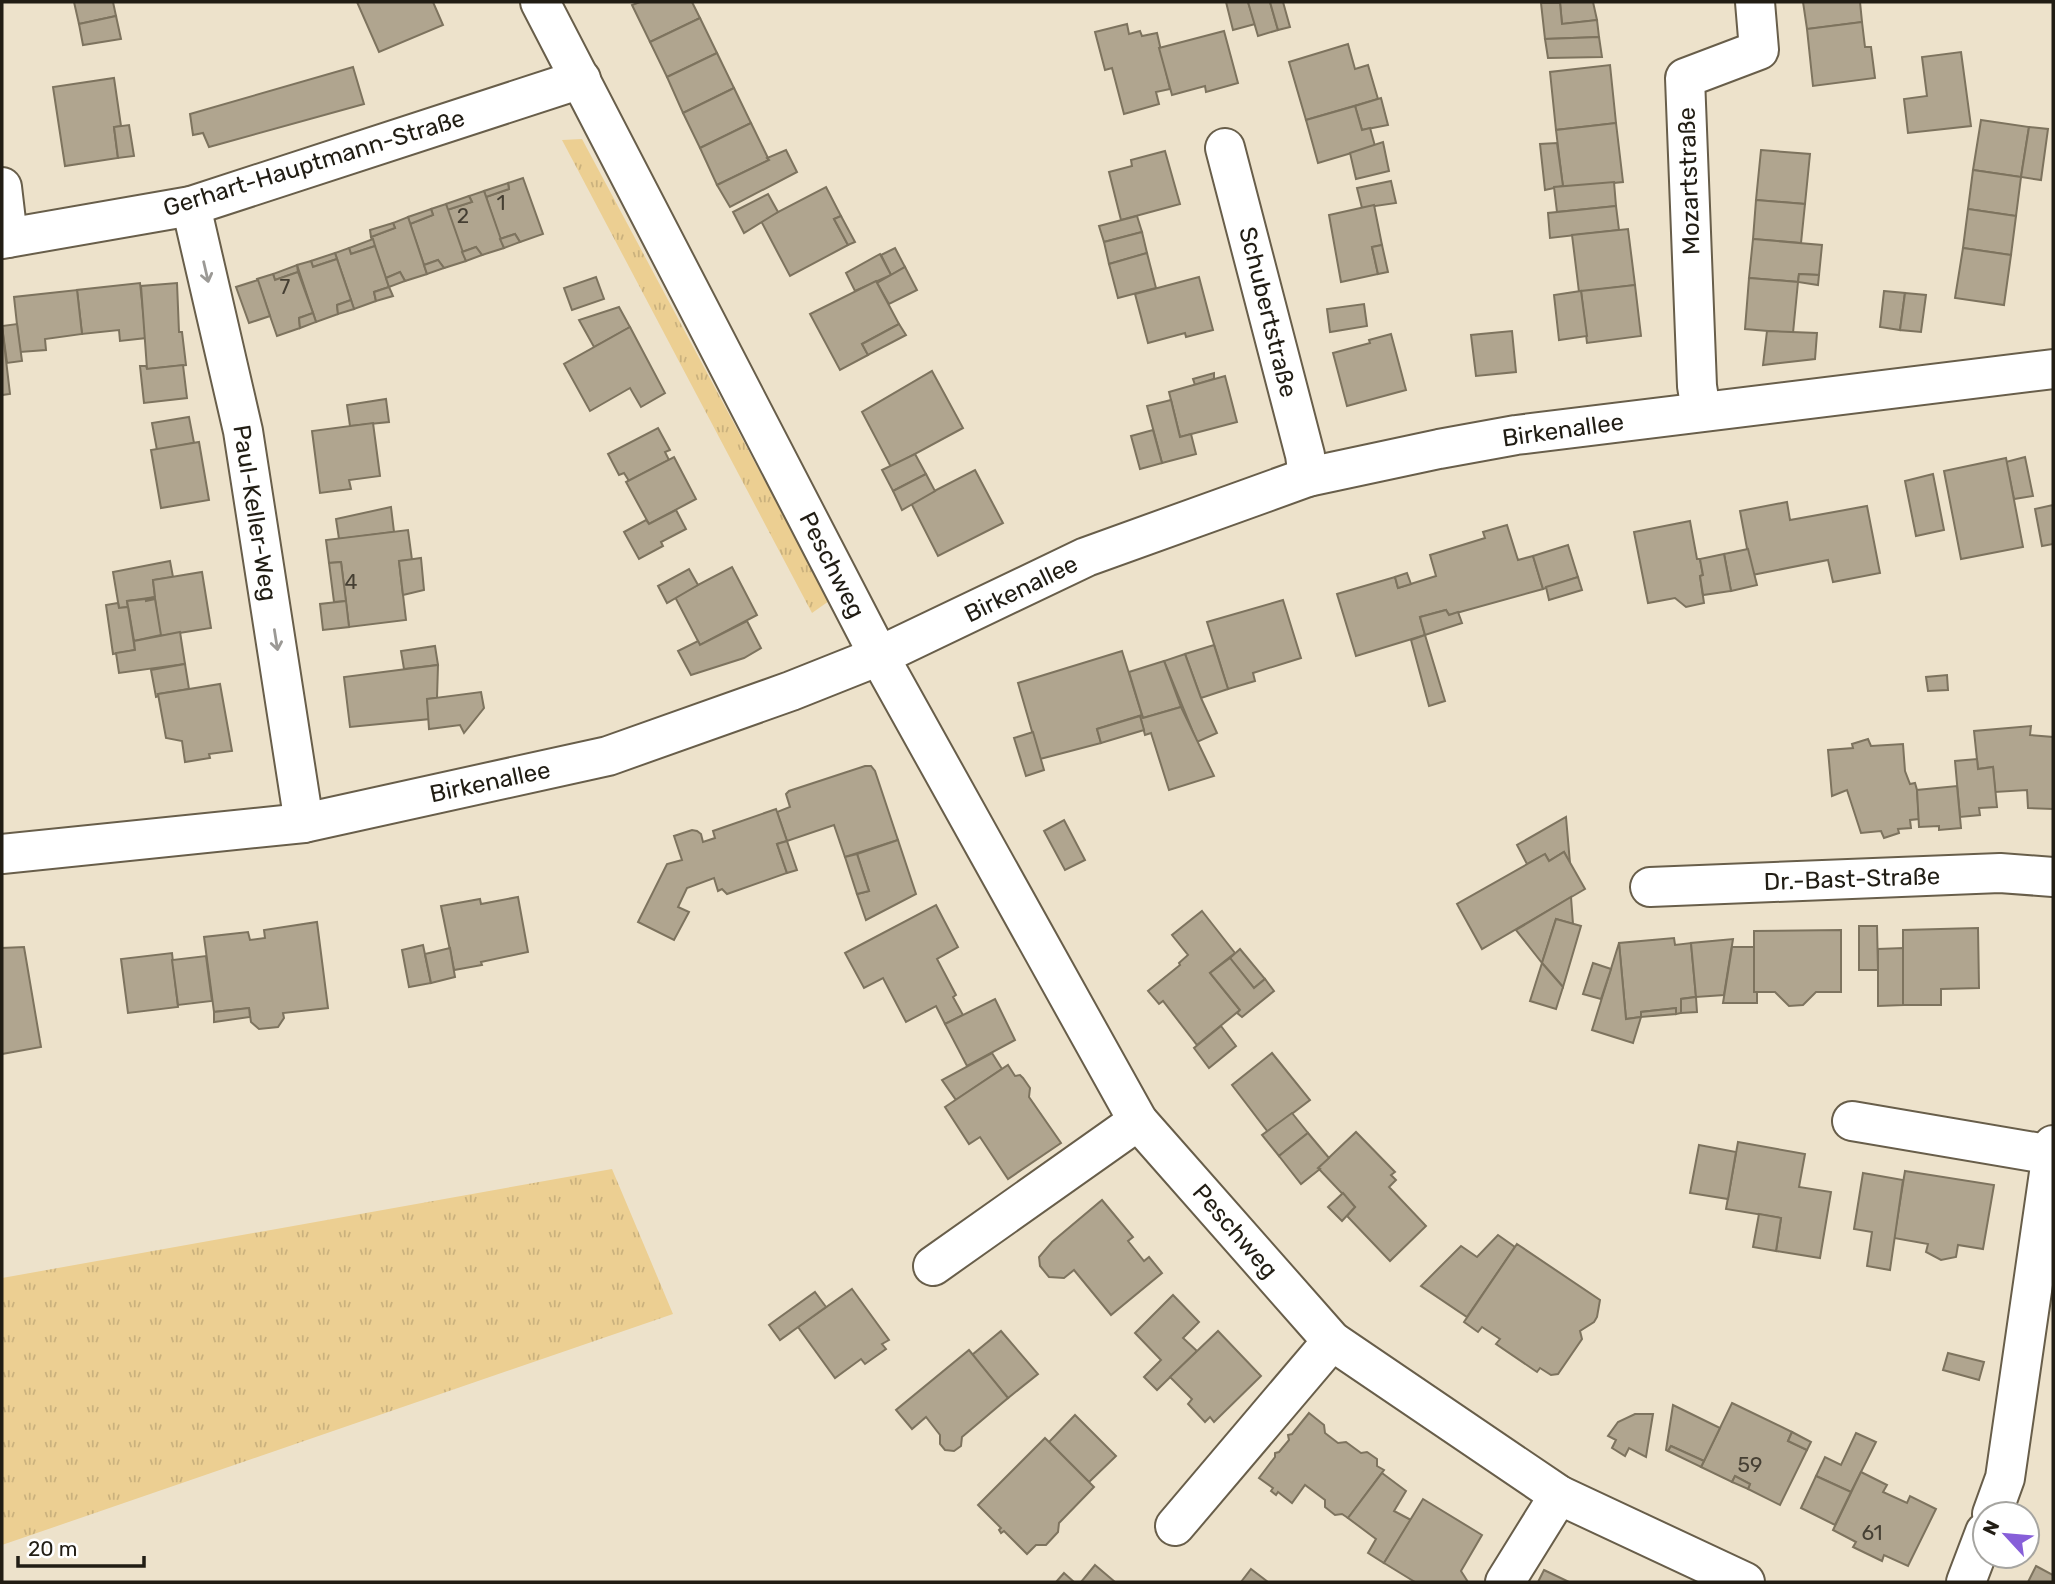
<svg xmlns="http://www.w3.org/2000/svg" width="2055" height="1584" viewBox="0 0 2055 1584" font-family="Rubik,sans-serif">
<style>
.grass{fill:url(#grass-tufts)}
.building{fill:#b0a58f;stroke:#7d735e;stroke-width:2}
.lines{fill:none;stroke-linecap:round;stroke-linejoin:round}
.minor-casing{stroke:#685e4a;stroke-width:42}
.minor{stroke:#fff;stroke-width:38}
.oneway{stroke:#9b9995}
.labels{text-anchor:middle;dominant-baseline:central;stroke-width:7;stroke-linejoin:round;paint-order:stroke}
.number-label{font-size:21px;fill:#453f33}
.street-label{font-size:24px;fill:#211d14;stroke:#fff}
</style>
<defs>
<pattern id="grass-tufts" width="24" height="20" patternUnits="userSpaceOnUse" patternTransform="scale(1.75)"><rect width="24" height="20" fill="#eccf92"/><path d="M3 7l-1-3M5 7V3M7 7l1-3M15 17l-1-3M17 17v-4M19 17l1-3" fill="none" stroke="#cab17d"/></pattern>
</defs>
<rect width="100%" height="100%" fill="#ede2cb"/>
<g class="grass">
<polygon points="582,139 829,601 812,613 562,140"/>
<polygon points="612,1169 673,1314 2,1545 2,1278"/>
</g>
<g class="building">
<polygon points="74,2 113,2 116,16 79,24"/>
<polygon points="357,2 433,2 443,25 379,52"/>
<polygon points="640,2 692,2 700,18 650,42 632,5"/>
<polygon points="1226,2 1248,2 1255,24 1233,30"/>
<polygon points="1248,2 1270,2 1278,30 1258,36"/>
<polygon points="1270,2 1283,2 1290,27 1278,30"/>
<polygon points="1593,2 1597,20 1562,24 1560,2"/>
<polygon points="1803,2 1860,2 1862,22 1807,29"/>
<polygon points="1541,3 1560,3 1562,24 1597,20 1599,37 1545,39"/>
<polygon points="116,16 121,39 83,45 79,24"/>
<polygon points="700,18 717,53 667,77 650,42"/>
<polygon points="1862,22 1865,47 1871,47 1875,78 1813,86 1807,29"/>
<polygon points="1127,24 1129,34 1140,31 1142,36 1157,33 1170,89 1156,92 1159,104 1124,114 1112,68 1105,70 1095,32"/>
<polygon points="1224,31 1238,83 1206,92 1205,86 1172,95 1159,48"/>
<polygon points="1599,37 1602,57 1548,58 1545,39"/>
<polygon points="1348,44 1355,69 1368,65 1378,99 1306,120 1289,62"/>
<polygon points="1961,52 1971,126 1908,133 1904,99 1927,96 1922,57"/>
<polygon points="717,53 734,88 683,113 667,77"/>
<polygon points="1610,65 1616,123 1556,130 1550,72"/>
<polygon points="353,67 364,104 209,147 203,133 193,135 190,114"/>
<polygon points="114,78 121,126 114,127 118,158 65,166 53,87"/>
<polygon points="734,88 751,123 700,148 683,113"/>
<polygon points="1381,98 1388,125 1362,130 1355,106"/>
<polygon points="1355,106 1362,130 1370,128 1375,146 1318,163 1306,120"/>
<polygon points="1981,120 2029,127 2021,177 1973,170"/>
<polygon points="751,123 769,160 717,185 700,148"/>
<polygon points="1616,123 1623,182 1563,188 1556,130"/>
<polygon points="129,125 134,156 118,158 114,127"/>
<polygon points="2029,127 2048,129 2041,180 2021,177"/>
<polygon points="1383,142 1389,171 1356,179 1350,153"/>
<polygon points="1557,143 1563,186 1545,190 1540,144"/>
<polygon points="786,150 797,172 730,207 717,185 769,160 767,158"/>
<polygon points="1761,150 1810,154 1805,204 1756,200"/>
<polygon points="1165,151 1180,204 1121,220 1109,172 1132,166 1131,160"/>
<polygon points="1973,170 2021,177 2016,216 1968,209"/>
<polygon points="523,178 543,234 520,242 515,234 500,239 486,197 509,189 508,183"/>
<polygon points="1391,181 1396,203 1362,208 1357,188"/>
<polygon points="1614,182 1616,206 1557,212 1554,187"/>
<polygon points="508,183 509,189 486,197 484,191"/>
<polygon points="826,187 841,216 834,219 848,245 790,276 761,221"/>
<polygon points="484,191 504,248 482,255 476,247 462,252 447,210 472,202 469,196"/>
<polygon points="768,194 778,212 744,233 733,212"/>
<polygon points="469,196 472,202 447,210 446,204"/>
<polygon points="1756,200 1805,204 1801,243 1753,239"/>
<polygon points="446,204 466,261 444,268 438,260 424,265 410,224 433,215 431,209"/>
<polygon points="1374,205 1382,245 1372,247 1378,274 1341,282 1329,215"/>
<polygon points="1616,206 1619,230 1550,238 1548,213"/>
<polygon points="431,209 433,215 410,224 408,217"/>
<polygon points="1968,209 2016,216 2011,255 1963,248"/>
<polygon points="841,216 855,242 848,245 834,219"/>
<polygon points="1137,216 1142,232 1104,242 1099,226"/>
<polygon points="408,217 427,274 405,281 400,272 386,278 371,237 395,228 393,223"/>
<polygon points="393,223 395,228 371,237 370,230"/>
<polygon points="1628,229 1635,285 1579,292 1572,235"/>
<polygon points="1142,232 1147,253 1109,264 1104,242"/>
<polygon points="515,234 520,242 504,248 500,239"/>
<polygon points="373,239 375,246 351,254 349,248"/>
<polygon points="1753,239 1822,245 1819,275 1799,274 1798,282 1749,278"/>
<polygon points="1382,245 1388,272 1378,274 1372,247"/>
<polygon points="375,246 389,287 374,292 376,301 354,309 335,253 349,248 351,254"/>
<polygon points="476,247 482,255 466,261 462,252"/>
<polygon points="895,248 905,267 891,275 881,255"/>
<polygon points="1963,248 2011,255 2004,305 1955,298"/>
<polygon points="335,253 337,259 313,267 311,261"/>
<polygon points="1147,253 1156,288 1118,298 1109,264"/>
<polygon points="880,254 891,275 855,291 846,273"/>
<polygon points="337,259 351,300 337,305 338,314 316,322 297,265 311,261 313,267"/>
<polygon points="438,260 444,268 427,274 424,265"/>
<polygon points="297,265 298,272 275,280 273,274"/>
<polygon points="905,267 917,290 889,304 877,283"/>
<polygon points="298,272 313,313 299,318 300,328 277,336 257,279 273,274 275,280"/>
<polygon points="400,272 405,281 389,287 386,278"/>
<polygon points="1799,274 1819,275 1818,285 1798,282"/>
<polygon points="596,277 604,299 572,310 564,288"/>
<polygon points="1199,277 1213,330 1186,337 1185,333 1148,343 1135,294"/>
<polygon points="1749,278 1798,282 1793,333 1745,329"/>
<polygon points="258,280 270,316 249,323 236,287"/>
<polygon points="876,281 899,324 862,344 868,355 840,370 810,314"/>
<polygon points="140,283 146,338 120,341 119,330 82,334 77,290"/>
<polygon points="177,283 179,332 182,332 186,365 147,369 141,286"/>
<polygon points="1635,285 1641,336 1587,343 1581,291"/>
<polygon points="389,287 393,296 376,301 374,292"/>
<polygon points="77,290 82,334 45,339 46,350 20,352 14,297"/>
<polygon points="1581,291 1587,336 1559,340 1554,295"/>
<polygon points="1884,291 1905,293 1900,330 1880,327"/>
<polygon points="1905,293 1926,295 1921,332 1900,330"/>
<polygon points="351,300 354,309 338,314 337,305"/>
<polygon points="1364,304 1367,326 1330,332 1327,309"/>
<polygon points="619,307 630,327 594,347 579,320"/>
<polygon points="313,313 316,322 300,328 299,318"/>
<polygon points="17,324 22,361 7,363 2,326"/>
<polygon points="899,324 906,335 868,355 862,344"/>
<polygon points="2,326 10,394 2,395"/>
<polygon points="630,327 665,393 641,407 630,388 590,411 564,364"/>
<polygon points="1512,331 1516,372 1476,376 1471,335"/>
<polygon points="1767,331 1817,333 1815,359 1763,365"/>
<polygon points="1391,334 1406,390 1347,406 1333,353 1370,343 1369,340"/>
<polygon points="183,365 187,398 144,403 140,366 146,366 147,369"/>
<polygon points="932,371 963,428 891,467 862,412"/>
<polygon points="1214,373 1214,379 1195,385 1193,379"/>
<polygon points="1225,376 1237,422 1180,437 1169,392"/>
<polygon points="386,399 389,422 350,426 347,405"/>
<polygon points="1171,400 1180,437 1191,434 1196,454 1162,463 1147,406"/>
<polygon points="189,417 194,443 157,450 152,423"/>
<polygon points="373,423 380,476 349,480 351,489 320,493 312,431"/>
<polygon points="658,428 670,450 665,452 669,460 629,481 624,473 619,475 608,454"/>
<polygon points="1153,430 1162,463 1140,469 1131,436"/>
<polygon points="199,442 209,500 161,508 151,450"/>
<polygon points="915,454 926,474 893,491 882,470"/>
<polygon points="674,457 696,499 649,524 626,482"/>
<polygon points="2025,457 2033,496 2014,499 2006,462"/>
<polygon points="2006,458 2023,547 1961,559 1944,471"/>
<polygon points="975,470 1003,523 938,556 911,503"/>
<polygon points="926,474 935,491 902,510 893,491"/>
<polygon points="1933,474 1944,530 1916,536 1905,481"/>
<polygon points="1787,502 1790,520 1867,506 1880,573 1833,582 1828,560 1752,575 1740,511"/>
<polygon points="2053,505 2053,544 2042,546 2035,509"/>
<polygon points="391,507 394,532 339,539 336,519"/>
<polygon points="676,510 686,529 661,542 663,546 639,559 624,532 646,520 649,524"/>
<polygon points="1690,521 1697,559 1700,559 1703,575 1700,576 1704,603 1686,607 1675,598 1648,603 1634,532"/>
<polygon points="1507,525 1518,560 1533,556 1543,589 1449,615 1446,610 1420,617 1425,635 1356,656 1337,594 1395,577 1398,588 1436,576 1430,555 1485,538 1483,532"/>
<polygon points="408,530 412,560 399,561 406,620 349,627 341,562 329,563 326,540"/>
<polygon points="1568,545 1578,577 1543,589 1533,556"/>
<polygon points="1748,549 1757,585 1731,591 1724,554"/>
<polygon points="1724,554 1731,591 1703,595 1700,576 1703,575 1700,559"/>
<polygon points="421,558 424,590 403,595 399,561"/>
<polygon points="170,561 173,577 153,580 155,597 127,601 128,607 119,608 113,572"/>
<polygon points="341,562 346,601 334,602 329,563"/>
<polygon points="732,567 757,615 700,645 675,597"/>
<polygon points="689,569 698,585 667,603 658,586"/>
<polygon points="202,572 211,628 160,636 155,599 146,601 146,599 155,597 153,580"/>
<polygon points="1407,573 1411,584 1398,588 1395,577"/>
<polygon points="1578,577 1582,590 1549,600 1546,587"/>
<polygon points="146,599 146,601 155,599 161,635 134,641 127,601"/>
<polygon points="1283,600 1301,658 1253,673 1255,681 1228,689 1207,622"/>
<polygon points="346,601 349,627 323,630 320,604"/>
<polygon points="118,603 119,608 128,607 135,650 113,654 106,605"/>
<polygon points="1446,610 1449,615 1458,612 1462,623 1425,635 1420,617"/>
<polygon points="747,621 761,648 744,658 691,675 678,651 698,641 700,645"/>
<polygon points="180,632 185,664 119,673 116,653 135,650 134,641"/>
<polygon points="1425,635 1445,701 1429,706 1411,640"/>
<polygon points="1214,645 1228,689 1201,698 1185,654"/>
<polygon points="435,646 438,665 404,669 401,651"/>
<polygon points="1122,651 1142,715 1097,729 1101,743 1040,759 1018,683"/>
<polygon points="1185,654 1201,698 1217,733 1197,742 1164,661"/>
<polygon points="1164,661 1181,707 1143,718 1129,672"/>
<polygon points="185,664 189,689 158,694 159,696 156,697 151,670"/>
<polygon points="438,665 437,698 427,699 430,719 350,727 344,677"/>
<polygon points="1947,675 1948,690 1928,691 1926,677"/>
<polygon points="220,684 232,751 209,754 210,758 185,762 182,741 166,738 158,694"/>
<polygon points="481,692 484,708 464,733 460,725 429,729 427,699"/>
<polygon points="1181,707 1214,776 1169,790 1151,733 1145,735 1140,716 1142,715 1143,718"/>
<polygon points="1140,716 1144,730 1101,743 1097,729"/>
<polygon points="2031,726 2030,735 2053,737 2053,809 2028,808 2027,790 1995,792 1993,767 1978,769 1974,731"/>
<polygon points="1033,732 1044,770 1026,776 1014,738"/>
<polygon points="1868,739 1871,746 1903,744 1905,771 1910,784 1915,783 1917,790 1919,819 1910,820 1911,828 1898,829 1899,833 1884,838 1881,831 1861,833 1847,790 1832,796 1828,750 1853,748 1852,744"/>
<polygon points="1977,759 1978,769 1993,767 1997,807 1979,808 1980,815 1960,817 1955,761"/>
<polygon points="865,766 871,766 875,771 898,840 845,857 834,825 787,841 777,812 790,807 786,794 789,791"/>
<polygon points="1957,786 1961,828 1939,830 1939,826 1919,827 1917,790"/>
<polygon points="776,809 787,841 777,844 787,873 727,894 722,889 718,891 714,878 687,888 678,907 689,912 674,940 638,922 667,864 682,860 674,836 692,830 697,831 701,834 703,842 715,838 713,831"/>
<polygon points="1566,817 1570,863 1564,852 1549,861 1545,854 1527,864 1517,845"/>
<polygon points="1064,820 1085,860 1065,870 1044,831"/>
<polygon points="898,840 916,894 866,920 857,894 869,891 857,854"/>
<polygon points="787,841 797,870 787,873 777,844"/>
<polygon points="1564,852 1585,889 1482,949 1457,904 1545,854 1549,861"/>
<polygon points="857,854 869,891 857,894 845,857"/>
<polygon points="518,897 528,952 481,962 482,965 454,970 441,906 480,899 481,904"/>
<polygon points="1571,897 1573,924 1556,919 1542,963 1516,930"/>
<polygon points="936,905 958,947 937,959 956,995 953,997 963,1015 945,1024 936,1006 906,1022 883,978 864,988 845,953"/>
<polygon points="1202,911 1235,953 1210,973 1240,1010 1197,1045 1163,1001 1159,1004 1148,991 1180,965 1179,963 1188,955 1172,935"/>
<polygon points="1556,919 1581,926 1563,987 1542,963"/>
<polygon points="317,922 328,1008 283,1013 284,1018 278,1027 259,1029 251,1022 249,1008 214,1012 204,937 248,932 250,940 265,938 264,930"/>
<polygon points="1859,926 1877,926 1878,970 1859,970"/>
<polygon points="1978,928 1979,988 1941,989 1941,1005 1903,1005 1903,930"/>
<polygon points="1841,930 1841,992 1816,992 1803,1005 1789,1006 1775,992 1754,992 1754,931"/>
<polygon points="1674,938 1675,945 1691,943 1696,997 1681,999 1681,1013 1676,1014 1676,1008 1641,1012 1641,1017 1626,1019 1619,943"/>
<polygon points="1733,939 1724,995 1696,997 1691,943"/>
<polygon points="1619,943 1626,1019 1641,1017 1633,1043 1592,1030"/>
<polygon points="423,945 431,983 409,987 402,950"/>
<polygon points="24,947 41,1047 2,1054 2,948"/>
<polygon points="1732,947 1754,947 1754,992 1757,992 1757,1003 1723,1003"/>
<polygon points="450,948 455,977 431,983 425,954"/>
<polygon points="1903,948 1903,1005 1878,1006 1878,949"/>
<polygon points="1240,949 1265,979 1254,988 1230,958"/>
<polygon points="172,953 178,1007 128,1013 121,959"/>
<polygon points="206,956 212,1001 178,1005 172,960"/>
<polygon points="1230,958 1254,988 1265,979 1274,991 1242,1017 1237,1013 1240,1010 1210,973"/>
<polygon points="1542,963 1563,987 1556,1009 1530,1001"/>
<polygon points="1593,963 1611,969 1601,999 1583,994"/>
<polygon points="1696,997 1697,1012 1681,1013 1681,999"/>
<polygon points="995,999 1015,1040 967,1066 945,1024"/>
<polygon points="249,1008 250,1017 214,1022 214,1012"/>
<polygon points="1676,1008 1676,1014 1641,1017 1641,1012"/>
<polygon points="1221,1026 1236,1046 1209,1068 1194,1048"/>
<polygon points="992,1053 1002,1069 956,1100 942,1080"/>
<polygon points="1272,1053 1310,1100 1268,1132 1232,1085"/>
<polygon points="1008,1065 1015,1076 1020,1075 1023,1078 1030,1088 1029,1097 1061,1143 1008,1179 980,1137 969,1144 945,1107"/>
<polygon points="1292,1113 1308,1133 1279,1156 1262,1135"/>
<polygon points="1356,1132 1395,1172 1391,1175 1396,1180 1389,1187 1426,1226 1390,1261 1347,1216 1355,1207 1318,1168"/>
<polygon points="1308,1133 1329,1158 1318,1168 1320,1169 1301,1184 1279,1156"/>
<polygon points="1738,1142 1805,1154 1799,1187 1831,1192 1820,1258 1776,1251 1781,1218 1726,1209"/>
<polygon points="1699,1145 1736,1152 1728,1199 1690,1193"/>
<polygon points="1905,1171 1994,1185 1983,1249 1958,1245 1956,1257 1941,1260 1926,1252 1928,1244 1894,1238"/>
<polygon points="1863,1173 1903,1180 1890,1270 1867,1266 1872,1232 1854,1229"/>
<polygon points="1343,1193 1355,1207 1342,1221 1328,1207"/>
<polygon points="1102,1200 1133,1237 1128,1241 1144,1261 1149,1257 1162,1273 1111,1315 1074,1270 1064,1278 1049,1277 1040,1266 1039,1257 1052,1242"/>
<polygon points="1759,1214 1781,1218 1776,1251 1753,1247"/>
<polygon points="1498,1235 1515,1247 1467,1317 1421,1286 1461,1246 1477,1257"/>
<polygon points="1517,1244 1600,1300 1597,1317 1594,1322 1580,1331 1582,1339 1558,1374 1551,1375 1540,1368 1537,1372 1496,1344 1500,1339 1482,1327 1478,1332 1464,1322"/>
<polygon points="852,1289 889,1340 882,1344 886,1349 865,1364 861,1359 835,1378 798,1327"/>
<polygon points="815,1292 826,1307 780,1340 769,1325"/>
<polygon points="1173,1295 1199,1322 1183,1338 1197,1351 1157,1390 1144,1377 1161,1360 1135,1333"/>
<polygon points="1001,1331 1038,1374 1008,1398 972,1355"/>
<polygon points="1218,1331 1261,1376 1214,1422 1210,1417 1205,1422 1188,1404 1192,1399 1170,1377"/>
<polygon points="969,1350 1008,1398 962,1437 961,1446 954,1451 945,1450 940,1444 940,1435 926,1417 912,1429 896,1410"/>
<polygon points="1948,1353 1984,1362 1979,1380 1943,1370"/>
<polygon points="1732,1403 1792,1432 1788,1441 1807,1450 1780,1505 1748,1489 1750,1484 1735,1476 1732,1482 1701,1467"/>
<polygon points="1673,1405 1720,1428 1704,1461 1671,1446 1668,1451 1666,1450"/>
<polygon points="1309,1413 1324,1425 1325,1433 1338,1443 1346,1442 1361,1453 1367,1452 1377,1459 1377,1466 1384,1470 1348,1518 1342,1514 1335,1515 1325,1507 1325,1500 1305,1485 1292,1503 1278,1492 1276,1495 1271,1491 1273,1488 1259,1478 1275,1457 1275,1453 1279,1452 1289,1440 1288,1435 1292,1434"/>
<polygon points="1635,1414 1653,1414 1646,1457 1629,1448 1625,1456 1612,1448 1616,1440 1608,1436 1618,1422"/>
<polygon points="1075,1415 1116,1456 1089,1482 1049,1442"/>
<polygon points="1792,1432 1811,1442 1807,1450 1788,1441"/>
<polygon points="1856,1433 1876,1442 1851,1492 1816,1476 1825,1457 1841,1465"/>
<polygon points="1045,1438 1094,1487 1059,1523 1058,1532 1046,1545 1036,1545 1027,1554 1004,1531 1001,1533 999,1530 1001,1528 978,1505"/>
<polygon points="1671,1446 1704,1461 1701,1467 1668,1451"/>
<polygon points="1861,1472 1887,1485 1883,1492 1907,1503 1910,1496 1936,1509 1908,1566 1884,1555 1882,1561 1853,1547 1856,1542 1833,1530"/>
<polygon points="1382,1473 1406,1491 1394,1511 1411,1520 1384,1563 1368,1553 1376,1539 1348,1518"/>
<polygon points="1735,1476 1750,1484 1748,1489 1732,1482"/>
<polygon points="1816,1476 1851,1492 1835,1525 1801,1508"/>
<polygon points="1423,1499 1482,1535 1461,1571 1468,1582 1415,1582 1384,1563"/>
<polygon points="1095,1565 1115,1582 1081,1582"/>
<polygon points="2036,1566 2053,1575 2053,1582 2028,1582"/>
<polygon points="1251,1569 1268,1582 1241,1582"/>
<polygon points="1544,1570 1569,1582 1538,1582"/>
<polygon points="1064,1573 1074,1582 1056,1582"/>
</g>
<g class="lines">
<defs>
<g id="minor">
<polyline points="540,2 879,656 1138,1121 1332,1341 1559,1495 1745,1582"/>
<polyline points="1225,148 1305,455 1308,477"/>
<polyline points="2,187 8,238"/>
<polyline points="191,206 243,431 304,823"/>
<polyline points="2,239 191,206 581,79"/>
<polyline points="1701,411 1697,386 1685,78 1759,50 1755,2"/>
<polyline points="2,854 304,823 608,756 791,691 879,656 1086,557 1308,477 1439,449 1516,435 2053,369"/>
<polyline points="1650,887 2000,873 2053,877"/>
<polyline points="1852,1121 2052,1155"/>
<polyline points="933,1266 1138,1121"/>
<polyline points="1992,1514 2005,1478 2053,1145"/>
<polyline points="1175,1526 1332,1341"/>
<polyline points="1505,1582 1559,1495"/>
<polyline points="1966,1582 1985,1532"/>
</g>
</defs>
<use href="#minor" class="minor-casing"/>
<use href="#minor" class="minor"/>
</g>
<defs><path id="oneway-shaft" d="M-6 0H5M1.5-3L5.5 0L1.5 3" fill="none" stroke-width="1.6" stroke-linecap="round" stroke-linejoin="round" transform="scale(1.75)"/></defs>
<g class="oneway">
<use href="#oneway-shaft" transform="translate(206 272) rotate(77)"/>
<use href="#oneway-shaft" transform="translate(276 640) rotate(81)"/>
</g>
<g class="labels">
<g class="number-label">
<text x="501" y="202">1</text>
<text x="463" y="215">2</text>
<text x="285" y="286">7</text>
<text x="351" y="581">4</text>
<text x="1750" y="1464">59</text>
<text x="1872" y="1532">61</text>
</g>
<g class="street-label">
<text transform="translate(314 163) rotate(-17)">Gerhart-Hauptmann-Straße</text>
<text transform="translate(1689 181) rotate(-92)">Mozartstraße</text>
<text transform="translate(1268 312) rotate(76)">Schubertstraße</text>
<text transform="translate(1563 430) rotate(-8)">Birkenallee</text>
<text transform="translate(255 513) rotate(81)">Paul-Keller-Weg</text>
<text transform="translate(832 565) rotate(63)">Peschweg</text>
<text transform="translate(1021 589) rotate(-26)">Birkenallee</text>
<text transform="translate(490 782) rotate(-12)">Birkenallee</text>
<text transform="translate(1852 879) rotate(-2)">Dr.-Bast-Straße</text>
<text transform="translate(1235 1231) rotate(49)">Peschweg</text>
</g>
</g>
<rect width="2055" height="1584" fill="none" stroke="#211d14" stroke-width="7"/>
<g transform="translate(2006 1535) rotate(296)"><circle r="33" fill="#ffffff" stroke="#a6a5a1" stroke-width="2"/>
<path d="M0-5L12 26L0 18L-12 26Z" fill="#875fd9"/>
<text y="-10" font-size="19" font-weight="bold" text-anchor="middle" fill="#211d14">N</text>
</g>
<path d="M18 1556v10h126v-10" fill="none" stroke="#211d14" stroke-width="3.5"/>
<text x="28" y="1556" font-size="21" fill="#211d14" stroke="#ffffff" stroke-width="5" paint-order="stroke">20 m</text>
</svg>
